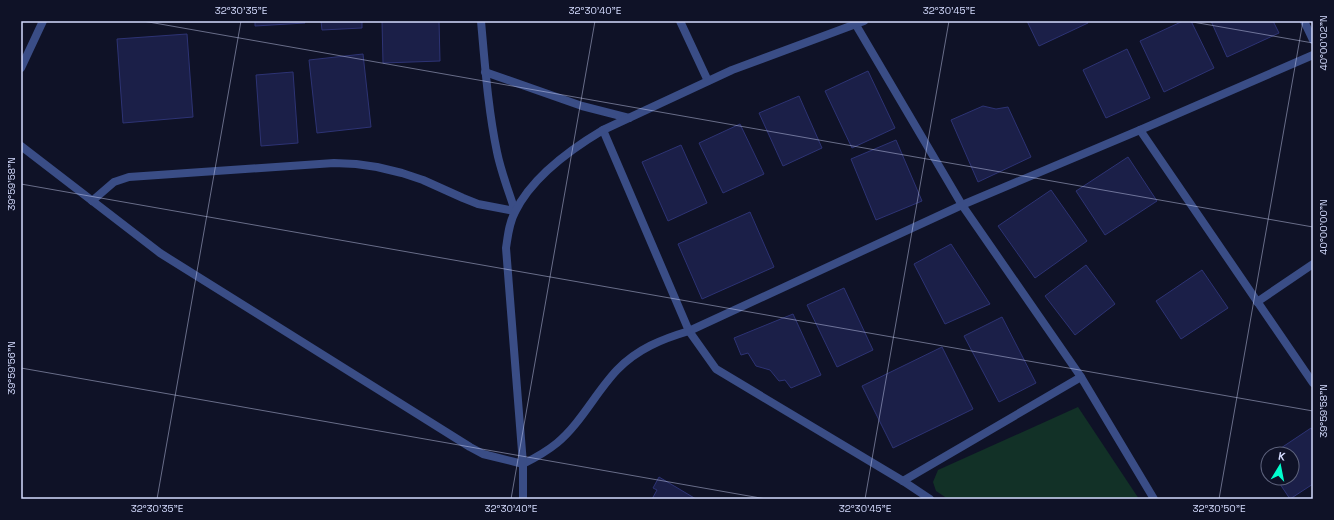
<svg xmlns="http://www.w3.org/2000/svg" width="1334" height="520" viewBox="0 0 1334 520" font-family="'Space Grotesk',sans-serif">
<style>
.green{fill:#123127}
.building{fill:#1b1f48;stroke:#2d3374}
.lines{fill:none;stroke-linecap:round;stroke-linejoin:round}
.street{stroke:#3a4d86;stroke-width:8}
.ticks{fill:none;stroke:#d5dcff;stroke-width:1;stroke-opacity:0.45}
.neatline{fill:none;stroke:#d5dcff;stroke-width:1.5}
.ticks-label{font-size:10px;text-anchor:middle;fill:#d5dcff}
</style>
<rect width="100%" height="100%" fill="#0f1227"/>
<polygon class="green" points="1078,407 1139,499 948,499 936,491 933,482 938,470"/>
<g class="building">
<polygon points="255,21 304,21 305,23 255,26"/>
<polygon points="321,21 362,21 362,28 322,30"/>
<polygon points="382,21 439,21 440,61 383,63"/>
<polygon points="1027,21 1087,21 1088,23 1039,46"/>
<polygon points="1183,21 1191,21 1214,68 1164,92 1140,41"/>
<polygon points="1211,21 1273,21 1279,33 1227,57"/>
<polygon points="187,34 193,117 123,123 117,39"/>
<polygon points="1127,49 1150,98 1106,118 1083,70"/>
<polygon points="363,54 371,127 317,133 309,60"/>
<polygon points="868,71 895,128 852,148 825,91"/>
<polygon points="293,72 298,143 261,146 256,75"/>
<polygon points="799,96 822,148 783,166 759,113"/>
<polygon points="983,106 996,109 1008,107 1031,157 978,182 951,120"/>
<polygon points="740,124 764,174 723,193 699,143"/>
<polygon points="896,140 922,201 876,220 851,159"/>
<polygon points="681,145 707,203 668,221 642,162"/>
<polygon points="1128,157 1157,201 1105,235 1076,191"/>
<polygon points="1051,190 1087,241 1035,278 998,226"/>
<polygon points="750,212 774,267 702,299 678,244"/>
<polygon points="951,244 990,304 945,324 914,264"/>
<polygon points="1086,265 1115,304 1075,335 1045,296"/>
<polygon points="1202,270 1228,308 1181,339 1156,301"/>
<polygon points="844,288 873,350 837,367 807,305"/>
<polygon points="793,314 821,375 791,388 785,380 779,381 770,370 756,366 748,353 741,355 734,338"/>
<polygon points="1002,317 1036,383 999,402 964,336"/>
<polygon points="942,347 973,409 893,448 862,386"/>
<polygon points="1311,428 1313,430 1313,484 1290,499 1276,478 1292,478 1292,454 1272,454"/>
<polygon points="1268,456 1268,466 1264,459"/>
<polygon points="659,477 696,499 652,499 657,490 653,488"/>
</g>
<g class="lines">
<g class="street">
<polyline points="680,21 708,81"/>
<polyline points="1304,21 1313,40"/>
<polyline points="856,25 962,205 1081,377 1154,499"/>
<polyline points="1313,55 1140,130 1313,383"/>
<polyline points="21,68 43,21"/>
<polyline points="485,72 582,106 629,118"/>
<polyline points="603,130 689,331 716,369 903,481 930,499"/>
<path d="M21,146L160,253L470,447L483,454L523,464C535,458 546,452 557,443C581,423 596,392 617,370C637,349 662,339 689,331L962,205L1140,130"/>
<path d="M92,201L114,182L129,177L334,163L356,164L377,167L402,173L423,180L463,198L478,204L515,211C509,192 501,172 497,152C488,109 485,65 481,21"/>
<polyline points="1257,302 1313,264"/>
<polyline points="903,481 1081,377"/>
<path d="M523,499V464L506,248C508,235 509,223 515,212C532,177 571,149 603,130L732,70L864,21"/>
</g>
</g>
<path class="ticks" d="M143,21L1313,227M1187,21L1313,43M21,184L1313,411M21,368L766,499M157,499L241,21M511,499L595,21M865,499L949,21M1219,499L1303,21"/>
<rect width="1334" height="520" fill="none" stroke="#0f1227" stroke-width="44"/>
<g transform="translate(1280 466) rotate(10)"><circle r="19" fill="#0f1227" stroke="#5e637d"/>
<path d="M0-3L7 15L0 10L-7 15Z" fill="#01ffce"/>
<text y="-6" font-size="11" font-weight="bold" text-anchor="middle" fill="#d5dcff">K</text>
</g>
<rect x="22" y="22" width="1290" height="476" class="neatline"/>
<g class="ticks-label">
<text x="241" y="14">32°30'35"E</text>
<text x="595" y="14">32°30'40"E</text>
<text x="949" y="14">32°30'45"E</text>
<text transform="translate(1323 43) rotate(-90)" y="4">40°00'02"N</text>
<text transform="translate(11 184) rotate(-90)" y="4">39°59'58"N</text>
<text transform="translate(1323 227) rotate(-90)" y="4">40°00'00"N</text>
<text transform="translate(11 368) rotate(-90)" y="4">39°59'56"N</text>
<text transform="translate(1323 411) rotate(-90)" y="4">39°59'58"N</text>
<text x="157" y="512">32°30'35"E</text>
<text x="511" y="512">32°30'40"E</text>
<text x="865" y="512">32°30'45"E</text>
<text x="1219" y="512">32°30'50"E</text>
</g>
</svg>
